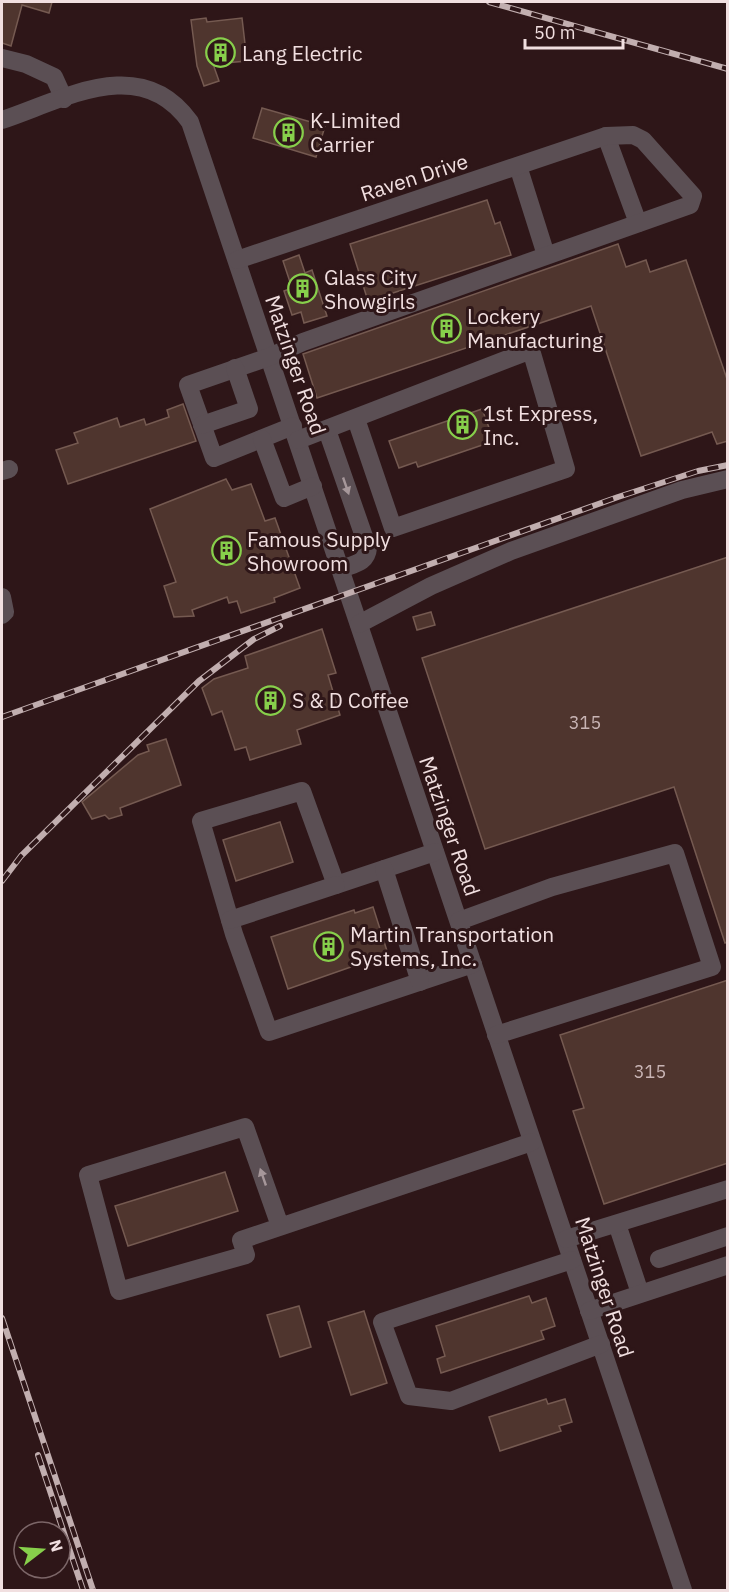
<svg xmlns="http://www.w3.org/2000/svg" width="729" height="1592" viewBox="0 0 729 1592" font-family="'IBM Plex Sans',sans-serif">
<style>
.building{fill:#4f352e;stroke:#755a51;stroke-width:1.5}
.lines{fill:none;stroke-linecap:round;stroke-linejoin:round}
.minor{stroke:#5b4f54;stroke-width:18}
.rail-casing{stroke:#c1aeaf;stroke-width:6}
.rail{stroke:#2e1618;stroke-width:4;stroke-dasharray:11;stroke-linecap:butt}
.oneway{fill:#a6979a}
.labels{text-anchor:middle;dominant-baseline:central;stroke-width:6;stroke-linejoin:round;paint-order:stroke}
.number-label{font-size:18px;fill:#c8b4b4}
.poi-label{font-size:21px;fill:#f1dfe0;stroke:#2e1618;text-anchor:start}
.street-label{font-size:21px;fill:#f1dfe0;stroke:#2e1618}
</style>
<rect width="100%" height="100%" fill="#2e1618"/>
<g class="building">
<polygon points="2,2 52,2 49,13 22,5 11,46 2,43"/>
<polygon points="206,18 207,22 242,18 247,61 213,64 219,81 204,86 197,66 191,20"/>
<polygon points="262,108 325,126 316,157 253,138"/>
<polygon points="487,200 495,224 500,222 511,255 368,301 350,244"/>
<polygon points="618,244 626,267 646,260 650,272 686,260 728,382 728,441 717,444 712,432 641,456 591,306 317,398 303,354"/>
<polygon points="299,255 305,273 312,270 327,316 304,323 301,312 292,315 284,291 292,288 283,261"/>
<polygon points="183,404 196,441 68,484 56,450 78,443 74,433 117,418 120,427 144,419 146,425 169,417 167,410"/>
<polygon points="482,409 494,441 418,467 416,462 399,468 389,441"/>
<polygon points="226,479 232,490 251,484 265,521 275,518 300,588 274,598 275,602 241,613 237,601 229,603 227,597 192,610 194,616 174,617 164,586 176,582 150,509"/>
<polygon points="728,557 728,942 725,943 674,787 485,849 422,658"/>
<polygon points="431,612 435,625 417,630 413,617"/>
<polygon points="322,629 336,673 328,675 340,715 297,730 301,744 250,760 246,747 235,750 222,711 212,715 202,688 214,679 248,668 245,656"/>
<polygon points="166,739 181,785 120,808 122,815 109,819 105,815 92,819 82,802 138,755 149,751 147,745"/>
<polygon points="280,822 293,862 236,881 223,840"/>
<polygon points="373,907 388,954 288,989 271,937 354,910 355,913"/>
<polygon points="728,980 728,1163 604,1204 573,1111 584,1108 560,1035"/>
<polygon points="225,1172 238,1211 128,1246 115,1206"/>
<polygon points="529,1296 532,1303 546,1298 555,1326 541,1331 544,1339 441,1373 437,1359 445,1356 436,1326"/>
<polygon points="299,1306 311,1347 280,1357 267,1315"/>
<polygon points="364,1311 387,1383 351,1395 328,1322"/>
<polygon points="546,1399 548,1404 565,1399 572,1422 559,1426 561,1431 500,1451 489,1417"/>
</g>
<g class="lines">
<g class="minor">
<polyline points="2,58 26,64 54,77 64,99"/>
<path d="M2,120C65,99 141,53 190,122L683,1590"/>
<polyline points="606,136 638,223"/>
<polyline points="518,166 546,255"/>
<polyline points="237,260 606,136 633,135 643,140 693,196 690,205 303,342 269,357 188,385 214,458 293,426"/>
<polyline points="202,425 249,409 235,368"/>
<path d="M327,430L368,548C367,563 354,564 341,569"/>
<polyline points="262,439 284,498 313,486"/>
<polyline points="298,440 531,350 566,469 393,528 356,419"/>
<polyline points="2,471 9,469"/>
<polyline points="2,597 5,612 2,615"/>
<polyline points="359,624 431,586 511,551 682,490 728,479"/>
<polyline points="435,852 336,885 302,791 201,821 234,934 269,1032 473,964"/>
<polyline points="384,869 420,982"/>
<polyline points="230,920 336,885"/>
<polyline points="459,921 552,887 675,853 712,967 496,1035"/>
<polyline points="617,1224 640,1293"/>
<polyline points="280,1226 245,1127 88,1175 119,1291 246,1255 241,1240 532,1142"/>
<polyline points="566,1239 728,1189"/>
<polyline points="659,1259 728,1236"/>
<polyline points="572,1260 382,1322 409,1396 451,1401 601,1344"/>
<polyline points="589,1311 728,1265"/>
</g>
<defs>
<g id="rail">
<polyline points="489,2 728,69"/>
<polyline points="2,717 618,497 698,471 728,465"/>
<polyline points="2,881 21,856 199,681 254,639 280,626"/>
<polyline points="2,1318 93,1590"/>
<polyline points="38,1455 83,1590"/>
</g>
</defs>
<use href="#rail" class="rail-casing"/>
<use href="#rail" class="rail"/>
</g>
<defs><path id="oneway-solid" d="M-6-.8H1V-3.2L6.5 0L1 3.2V.8H-6Z" transform="scale(1.5)"/></defs>
<g class="oneway">
<use href="#oneway-solid" transform="translate(346 486) rotate(71)"/>
<use href="#oneway-solid" transform="translate(263 1177) rotate(-109)"/>
</g>
<defs>
<symbol id="building-ring" viewBox="-11 -11 22 22"><circle r="9.5" fill="#2e1618" stroke="#87cf4b" stroke-width="1.5"/><path d="M-4-6H4V6H1V3H-1V6H-4ZM-2.5-4.3h1.7v1.8h-1.7ZM.8-4.3h1.7v1.8H.8ZM-2.5-1h1.7V.8h-1.7ZM.8-1h1.7V.8H.8Z" fill="#87cf4b"/></symbol>
</defs>
<g fill-rule="evenodd">
<use href="#building-ring" x="204" y="36" width="33" height="33"/>
<use href="#building-ring" x="272" y="116" width="33" height="33"/>
<use href="#building-ring" x="286" y="272" width="33" height="33"/>
<use href="#building-ring" x="430" y="312" width="33" height="33"/>
<use href="#building-ring" x="446" y="408" width="33" height="33"/>
<use href="#building-ring" x="210" y="534" width="33" height="33"/>
<use href="#building-ring" x="254" y="684" width="33" height="33"/>
<use href="#building-ring" x="312" y="930" width="33" height="33"/>
</g>
<g class="labels">
<g class="number-label">
<text x="585" y="722">315</text>
<text x="650" y="1071">315</text>
</g>
<g class="poi-label">
<text x="242" y="53">Lang Electric</text>
<text x="310" y="120">K-Limited<tspan x="310" dy="24">Carrier</tspan></text>
<text x="324" y="277">Glass City<tspan x="324" dy="24">Showgirls</tspan></text>
<text x="467" y="316">Lockery<tspan x="467" dy="24">Manufacturing</tspan></text>
<text x="483" y="413">1st Express,<tspan x="483" dy="24">Inc.</tspan></text>
<text x="247" y="539">Famous Supply<tspan x="247" dy="24">Showroom</tspan></text>
<text x="292" y="700">S &amp; D Coffee</text>
<text x="350" y="934">Martin Transportation<tspan x="350" dy="24">Systems, Inc.</tspan></text>
</g>
<g class="street-label">
<text transform="translate(414 177) rotate(-18)">Raven Drive</text>
<text transform="translate(296 365) rotate(71)">Matzinger Road</text>
<text transform="translate(450 826) rotate(71)">Matzinger Road</text>
<text transform="translate(605 1287) rotate(72)">Matzinger Road</text>
</g>
</g>
<rect width="729" height="1592" fill="none" stroke="#f1dfe0" stroke-width="6"/>
<g transform="translate(42 1550) rotate(73)"><circle r="28" fill="#2e1618" stroke="#7c6668" stroke-width="1.5"/>
<path d="M0-4.5L10 22L0 15L-10 22Z" fill="#87cf4b"/>
<text y="-9" font-size="16" font-weight="bold" text-anchor="middle" fill="#f1dfe0">N</text>
</g>
<path d="M525 39v9h98v-9" fill="none" stroke="#f1dfe0" stroke-width="3"/>
<text x="534" y="39" font-size="18" fill="#f1dfe0" stroke="#2e1618" stroke-width="4.5" paint-order="stroke">50 m</text>
</svg>
